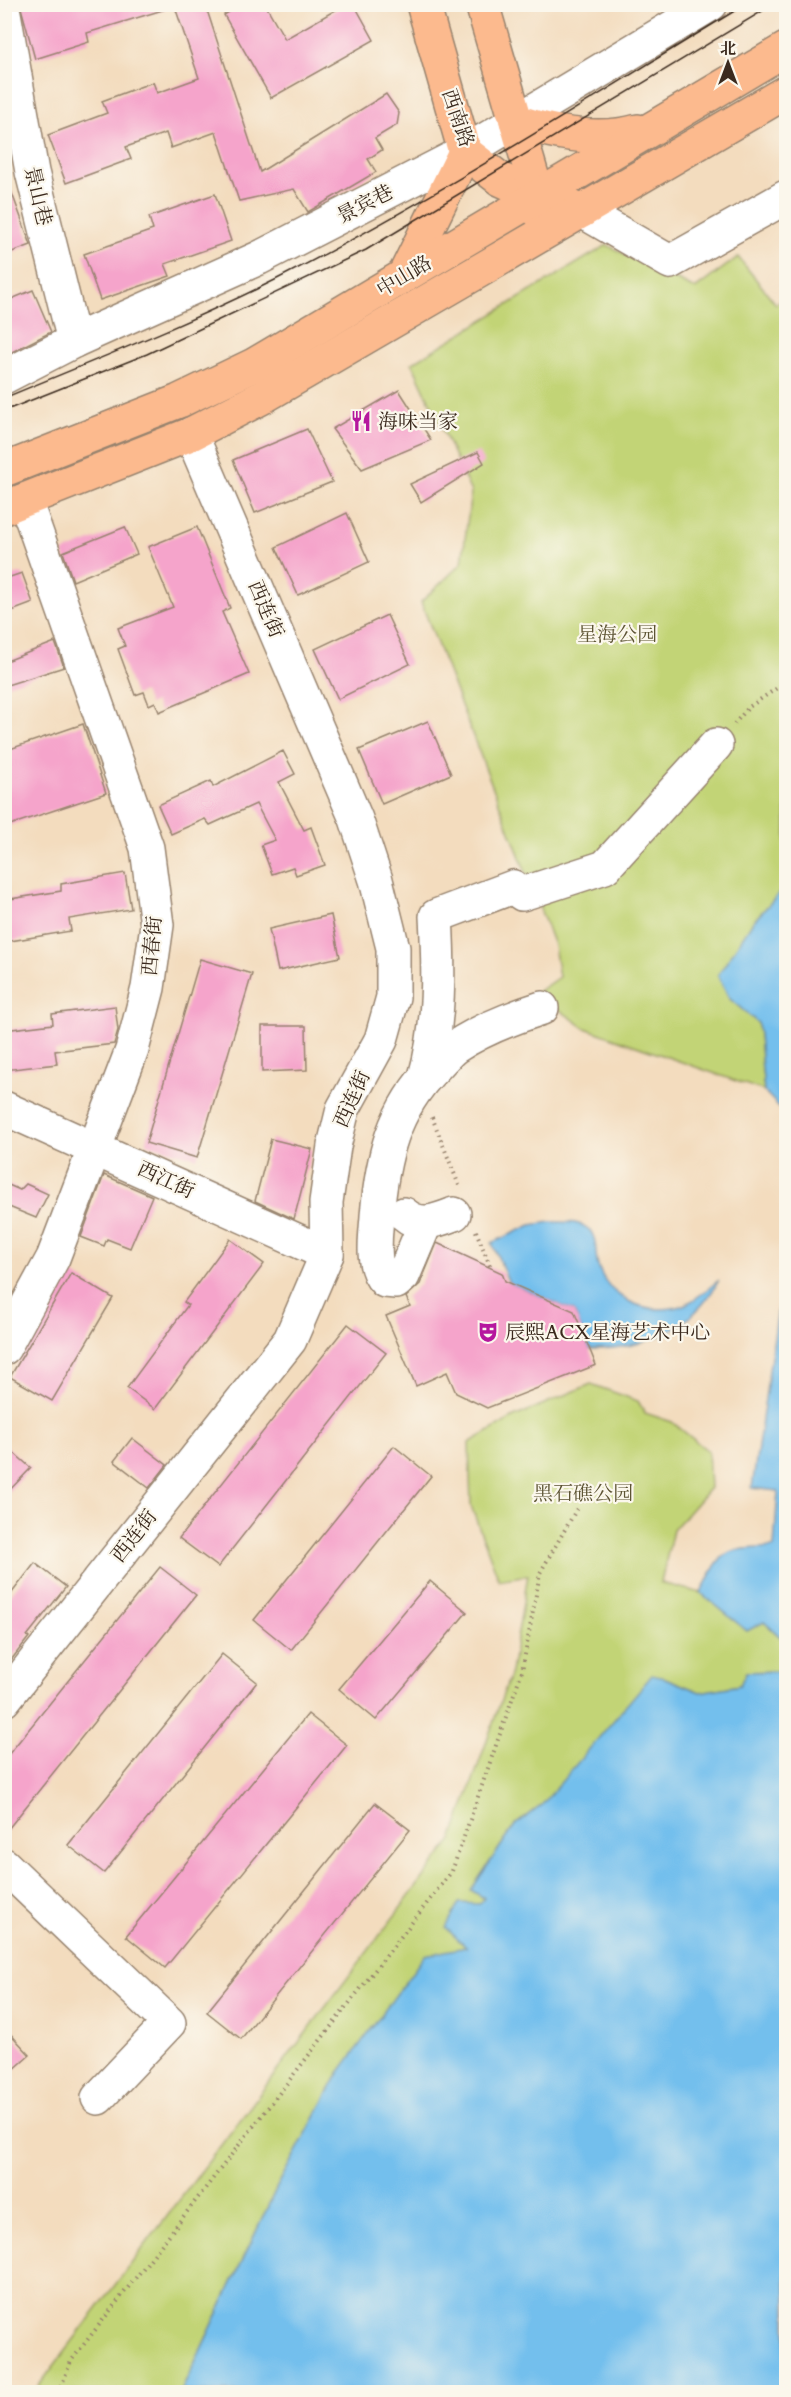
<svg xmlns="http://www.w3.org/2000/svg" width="791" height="2397" viewBox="0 0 791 2397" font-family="Cardo,'Noto Serif SC',serif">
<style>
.park{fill:#c2d476;stroke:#7e7f4a;stroke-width:1.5}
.water{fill:#73bfed;stroke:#577486;stroke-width:1.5}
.building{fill:#f5a4cb}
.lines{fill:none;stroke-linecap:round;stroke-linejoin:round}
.minor-casing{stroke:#97836e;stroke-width:36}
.major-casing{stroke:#97836e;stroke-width:36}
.highway-casing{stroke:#97836e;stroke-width:36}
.path{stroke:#97836e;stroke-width:4;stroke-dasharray:1.5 4.5;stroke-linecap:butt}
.minor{stroke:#fff;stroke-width:33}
.major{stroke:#fcba8e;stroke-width:33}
.highway{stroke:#fcba8e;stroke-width:33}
.tram{stroke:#3b2a1e;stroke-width:1.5}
.labels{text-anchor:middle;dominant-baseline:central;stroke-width:4.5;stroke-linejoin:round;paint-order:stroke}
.street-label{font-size:20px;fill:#3b2a1e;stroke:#fbf7ec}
.poi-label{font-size:20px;fill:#3b2a1e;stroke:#fbf7ec;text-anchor:start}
.park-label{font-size:20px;fill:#5d5434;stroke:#fbf7ec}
</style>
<rect width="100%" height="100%" fill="#fbf7ec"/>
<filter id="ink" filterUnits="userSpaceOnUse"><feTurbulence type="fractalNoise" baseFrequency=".0167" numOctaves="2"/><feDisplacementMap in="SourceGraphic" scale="12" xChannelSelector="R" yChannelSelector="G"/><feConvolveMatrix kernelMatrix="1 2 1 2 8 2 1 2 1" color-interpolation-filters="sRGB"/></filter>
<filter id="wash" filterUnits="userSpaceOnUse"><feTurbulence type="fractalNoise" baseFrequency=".008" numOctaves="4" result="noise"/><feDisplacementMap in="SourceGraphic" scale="24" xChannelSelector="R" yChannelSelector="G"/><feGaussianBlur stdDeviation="1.35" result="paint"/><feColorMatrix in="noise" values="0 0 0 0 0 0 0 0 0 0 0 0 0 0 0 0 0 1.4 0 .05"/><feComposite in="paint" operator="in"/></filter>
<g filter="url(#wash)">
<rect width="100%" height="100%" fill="#f3dcbe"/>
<g class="park">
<polygon points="607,245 695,289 738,257 776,304 786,297 786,886 752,923 730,999 758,1023 764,1091 585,1028 536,993 559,977 554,945 421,602 462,563 471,492 412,363"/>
<polygon points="591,1384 638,1401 645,1413 672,1422 708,1451 710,1488 673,1530 661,1583 701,1593 721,1608 764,1622 786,1642 786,1671 746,1672 741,1685 700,1692 665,1678 541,1806 515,1825 471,1890 485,1898 479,1904 466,1947 339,2073 277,2187 181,2392 34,2392 452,1840 511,1672 528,1575 499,1580 471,1506 469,1443 514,1417"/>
</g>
<g class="water">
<polygon points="786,886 786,1118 785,1113 764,1091 758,1023 730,999 718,975 752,923"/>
<path d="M551,1222C562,1222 577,1221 587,1228C599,1237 594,1254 598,1266C609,1298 645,1315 677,1307C693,1303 706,1290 719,1280C693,1330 643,1350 589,1349L574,1311L509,1283L492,1243L531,1225Z"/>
<path d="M786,1254V1642L764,1622L747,1631L701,1593C724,1545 724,1551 774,1547L778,1491L752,1488Z"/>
<polygon points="786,1671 786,2392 181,2392 277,2187 339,2073 425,1955 466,1947 446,1928 459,1903 479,1904 484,1898 471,1890 515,1825 541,1806 652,1675 665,1678 700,1692 740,1685 746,1672"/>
</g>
<g id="blocks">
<g class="building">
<polygon points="20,4 165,4 166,9 87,33 89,42 35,59"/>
<polygon points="174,4 205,4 260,172 386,94 399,113 397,125 375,138 382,150 368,159 376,172 308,212 294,189 239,201 216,132 171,148 166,133 126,147 131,159 66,183 48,135 107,113 102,101 153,82 157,93 199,78"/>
<polygon points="242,4 265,4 285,39 346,4 354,4 374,40 271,98 224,15"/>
<polygon points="4,177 6,177 31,245 4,255"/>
<polygon points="215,194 231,241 165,264 170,276 100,300 84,254 153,230 149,217"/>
<polygon points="33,290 51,332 4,356 4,302"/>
<polygon points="399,390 431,440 362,469 332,429"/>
<polygon points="307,429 332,482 255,513 233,460"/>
<polygon points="478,452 484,463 421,502 410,484"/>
<polygon points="347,513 369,562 298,595 276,547"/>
<polygon points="125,527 137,554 73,581 63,552"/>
<polygon points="197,527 230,608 222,612 249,674 159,712 155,702 149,705 144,692 135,695 118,649 125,646 118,628 173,607 148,547"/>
<polygon points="22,573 33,603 4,614 4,579"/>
<polygon points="387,615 410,664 338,699 315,649"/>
<polygon points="55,642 64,667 4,686 4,662"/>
<polygon points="428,721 451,774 382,804 359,750"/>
<polygon points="83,724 106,793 4,827 4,751"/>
<polygon points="283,751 295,774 279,782 304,830 311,827 325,865 296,875 293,867 272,874 261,845 275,840 256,804 210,825 205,819 171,834 158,805 211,781 213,787"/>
<polygon points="125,873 131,909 69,919 71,931 4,942 4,900 61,891 61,884"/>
<polygon points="331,915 340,957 278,971 269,929"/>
<polygon points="200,959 252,974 197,1158 146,1143"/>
<polygon points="115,1006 118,1030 114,1044 55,1051 57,1064 4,1070 4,1030 53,1024 52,1014"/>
<polygon points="262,1026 306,1026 307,1070 262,1072"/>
<polygon points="271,1139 312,1149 294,1219 255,1201"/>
<polygon points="104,1175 152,1196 130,1248 107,1239 104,1246 81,1237"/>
<polygon points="4,1183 20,1190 26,1184 48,1194 36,1218 4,1205"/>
<polygon points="230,1239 264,1264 155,1409 127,1388 188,1305 184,1302"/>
<polygon points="437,1243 502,1273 505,1281 574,1311 596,1365 487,1408 456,1393 447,1372 416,1386 386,1316 410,1306 406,1297 420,1284"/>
<polygon points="71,1273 113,1298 52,1401 10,1377"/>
<polygon points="348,1324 386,1353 218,1567 179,1538"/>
<polygon points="132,1438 167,1465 149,1488 114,1461"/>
<polygon points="4,1444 31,1468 4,1496"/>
<polygon points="394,1446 431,1476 291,1650 254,1620"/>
<polygon points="35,1563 66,1587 27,1636 29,1637 4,1669 4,1603"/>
<polygon points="160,1567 196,1595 4,1834 4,1760"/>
<polygon points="430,1581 467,1612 376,1720 339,1689"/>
<polygon points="222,1654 257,1682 104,1873 68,1845"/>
<polygon points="308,1714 347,1745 165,1968 126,1936"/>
<polygon points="375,1803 410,1830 241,2039 207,2012"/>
<polygon points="4,2027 30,2055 4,2078"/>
</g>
</g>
</g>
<g filter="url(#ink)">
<use href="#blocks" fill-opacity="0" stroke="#97836e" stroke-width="1.5"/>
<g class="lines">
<defs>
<g id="minor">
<polyline points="4,13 32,172 74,341"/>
<polyline points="582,211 670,262 786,197"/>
<polyline points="4,377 74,341 259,258 465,152 711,4"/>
<path d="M425,1077C440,1025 439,970 436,916L513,887L522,894L605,867L716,745"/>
<polyline points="4,1108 327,1254"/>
<path d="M404,1214C420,1228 436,1221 454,1214"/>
<path d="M423,1223L422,1231L403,1276L396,1282L385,1281C370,1267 376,1235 377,1216C382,1157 393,1110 435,1067C441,1061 448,1052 455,1047C479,1031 514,1017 542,1008"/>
<polyline points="4,1348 53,1258 132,1050 148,988 157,925 147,848 25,500"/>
<polyline points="4,1700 290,1340 327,1254 326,1202 334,1146 343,1109 381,1040 393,997 393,948 376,880 356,819 191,434"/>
<polyline points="4,1865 169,2023 98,2098"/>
</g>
<g id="major">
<polyline points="423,4 465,152 500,179 538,196 582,211"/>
<polyline points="482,4 538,196 538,211"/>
</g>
<g id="highway">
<path d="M516,121C555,134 598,142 638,131"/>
<polyline points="404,276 465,152"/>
<polyline points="4,470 179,401 254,365 786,49"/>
<polyline points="4,508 191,434 261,398 786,92"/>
</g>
</defs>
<use href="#minor" class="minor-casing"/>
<use href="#major" class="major-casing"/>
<use href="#highway" class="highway-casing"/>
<g class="path">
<polyline points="734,724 749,707 786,682"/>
<polyline points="432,1117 460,1188"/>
<polyline points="476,1231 491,1268"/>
<polyline points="59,2392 71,2361 452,1871 522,1671 540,1573 579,1505"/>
</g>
<use href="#minor" class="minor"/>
<use href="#major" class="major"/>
<use href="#highway" class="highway"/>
<g class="tram">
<path d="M4,398C95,360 187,324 275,280C437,198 591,98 746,4"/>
<polyline points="4,411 147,354 366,250 774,4"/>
</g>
</g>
</g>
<defs>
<symbol id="restaurant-bare" viewBox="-9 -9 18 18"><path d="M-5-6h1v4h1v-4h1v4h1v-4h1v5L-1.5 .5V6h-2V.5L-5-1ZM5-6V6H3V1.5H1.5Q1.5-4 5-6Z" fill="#b5179e" stroke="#fbf7ec" stroke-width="2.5" paint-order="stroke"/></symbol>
<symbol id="theatre-bare" viewBox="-9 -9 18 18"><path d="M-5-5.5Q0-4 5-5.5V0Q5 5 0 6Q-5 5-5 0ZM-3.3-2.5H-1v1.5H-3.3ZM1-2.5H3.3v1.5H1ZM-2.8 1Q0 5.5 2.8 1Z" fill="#b5179e" stroke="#fbf7ec" stroke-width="2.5" paint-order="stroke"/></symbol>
</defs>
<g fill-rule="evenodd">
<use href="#restaurant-bare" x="346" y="406" width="30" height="30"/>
<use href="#theatre-bare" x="473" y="1317" width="30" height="30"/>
</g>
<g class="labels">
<g class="street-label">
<text transform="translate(458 118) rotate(71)">西南路</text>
<text transform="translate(38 196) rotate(77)">景山巷</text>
<text transform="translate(365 204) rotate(-27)">景宾巷</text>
<text transform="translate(404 276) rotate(-31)">中山路</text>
<text transform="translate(266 609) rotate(67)">西连街</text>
<text transform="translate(152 946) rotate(-85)">西春街</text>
<text transform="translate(352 1099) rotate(-66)">西连街</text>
<text transform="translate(166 1180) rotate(25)">西江街</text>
<text transform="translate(134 1536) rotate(-52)">西连街</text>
</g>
<g class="poi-label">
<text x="378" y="421">海味当家</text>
<text x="505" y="1332">辰熙ACX星海艺术中心</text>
</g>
<g class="park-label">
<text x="617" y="634">星海公园</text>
<text x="583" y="1493">黑石礁公园</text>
</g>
</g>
<rect width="791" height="2397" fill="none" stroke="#fbf7ec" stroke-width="24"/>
<g transform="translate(728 63)" stroke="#fbf7ec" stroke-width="4.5" paint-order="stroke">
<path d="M0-4.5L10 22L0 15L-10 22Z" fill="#3b2a1e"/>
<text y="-9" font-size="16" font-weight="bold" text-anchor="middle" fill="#3b2a1e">北</text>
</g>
</svg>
